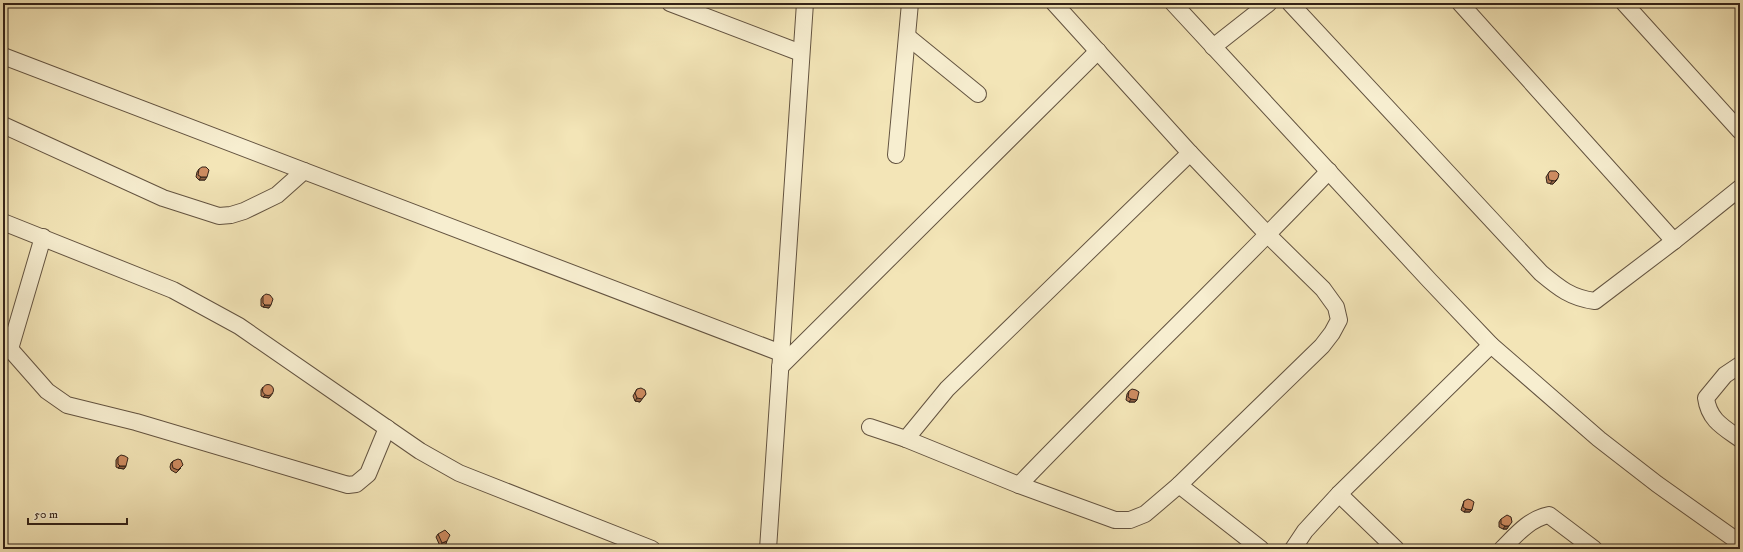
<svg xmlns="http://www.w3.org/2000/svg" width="1743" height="552" viewBox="0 0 1743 552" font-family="'IM FELL DW Pica',serif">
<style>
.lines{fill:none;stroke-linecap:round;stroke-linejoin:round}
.minor-casing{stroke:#635340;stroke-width:18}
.minor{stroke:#f7eed0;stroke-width:16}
.wall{fill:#b17853;stroke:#332218}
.shaded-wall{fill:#906244;stroke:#332218}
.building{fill:#ce8c61;stroke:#332218}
</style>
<rect width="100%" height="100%" fill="#f3e5b7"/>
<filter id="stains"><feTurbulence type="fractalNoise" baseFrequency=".005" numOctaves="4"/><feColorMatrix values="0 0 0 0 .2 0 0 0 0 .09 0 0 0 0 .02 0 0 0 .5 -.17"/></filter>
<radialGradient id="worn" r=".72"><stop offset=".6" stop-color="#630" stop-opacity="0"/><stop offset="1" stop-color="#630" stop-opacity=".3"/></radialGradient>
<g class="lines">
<defs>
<g id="minor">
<polyline points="670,3 801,53"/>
<polyline points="1173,3 1430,281 1491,345 1599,439 1657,484 1740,543"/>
<path d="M1290,3L1541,273C1559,288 1571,298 1595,301L1674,241L1740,188"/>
<polyline points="1460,3 1674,241"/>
<polyline points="1624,3 1740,131"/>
<polyline points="908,37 978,94"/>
<polyline points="1213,47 1269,3"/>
<polyline points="3,56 781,353"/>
<polyline points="3,125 163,198 219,216 231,215 244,211 277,195 304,171"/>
<polyline points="896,155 910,3"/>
<polyline points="3,222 173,290 239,326 420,451 459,473 652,549"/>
<polyline points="43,237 10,349 47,391 67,405 136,422 348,485 356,484 368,474 387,428"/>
<path d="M1740,365L1725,375L1706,398C1709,420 1723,427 1740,439"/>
<polyline points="780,367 1098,51"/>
<polyline points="870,427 906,439 1019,485 1115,520 1130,520 1145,514 1179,485 1322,346 1332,333 1339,320 1336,307 1323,289 1268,235 1190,153 1054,3"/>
<polyline points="906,439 947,389 1190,153"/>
<path d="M1019,485C1121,379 1228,277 1329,171"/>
<polyline points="1179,485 1261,549"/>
<polyline points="1339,494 1396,549"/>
<polyline points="768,549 805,3"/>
<polyline points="1293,549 1305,531 1339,494 1491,345"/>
<path d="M1502,549C1516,535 1529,519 1549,515L1594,549"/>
</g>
</defs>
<use href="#minor" class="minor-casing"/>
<use href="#minor" class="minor"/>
</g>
<g class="wall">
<polygon points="199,169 205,180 199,180 196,177 197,172"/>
<polygon points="1550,171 1556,181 1553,184 1547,183 1546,177"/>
<polygon points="263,296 269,308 263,307 261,306 261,299"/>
<polygon points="263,387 271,395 269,398 263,397 261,396 261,390"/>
<polygon points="637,389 640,402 635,401 633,396"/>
<polygon points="1129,391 1135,402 1129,402 1126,400 1127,394"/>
<polygon points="118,457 126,466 124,469 118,468 116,467 116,460"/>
<polygon points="173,461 181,468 176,473 171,470 170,467 171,463"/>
<polygon points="1464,501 1470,512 1464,512 1461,510"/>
<polygon points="1501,519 1507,529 1503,529 1499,527 1499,522"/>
<polygon points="438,534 446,544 440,546 436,537"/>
</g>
<g class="shaded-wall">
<polygon points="201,177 207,177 205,180 199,180"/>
<polygon points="1558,178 1556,181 1553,184 1550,184 1552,181"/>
<polygon points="265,305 271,305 269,308 263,307"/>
<polygon points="273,393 269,398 263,397 265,395"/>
<polygon points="646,394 640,402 635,401 637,398"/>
<polygon points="1131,399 1137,400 1135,402 1129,402"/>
<polygon points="120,466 126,466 124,469 118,468"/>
<polygon points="1466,509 1472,510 1470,512 1464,512"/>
<polygon points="1505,526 1509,526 1507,529 1503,529"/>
<polygon points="447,541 446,544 440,546 442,543"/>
</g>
<g class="building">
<polygon points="202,167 206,167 209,170 207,177 201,177 198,175 199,169"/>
<polygon points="1550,171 1556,171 1559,174 1558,178 1555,181 1549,180 1548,174"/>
<polygon points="266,294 270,295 273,299 271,305 265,305 263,303 263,296"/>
<circle cx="268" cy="390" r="5.5"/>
<polygon points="641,388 645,390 646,394 642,399 637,398 635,393 637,389"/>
<polygon points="1132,389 1136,390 1139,392 1137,400 1131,399 1128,397 1129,391"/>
<polygon points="121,455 125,456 128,458 126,466 120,466 118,464 118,457"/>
<polygon points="178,459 181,460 183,465 178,470 173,468 172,464 173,461"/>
<polygon points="1468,499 1471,500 1474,502 1472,510 1466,509 1463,507 1464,501"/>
<polygon points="1507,515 1511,517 1512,522 1509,526 1505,526 1501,524 1501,519"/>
<polygon points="445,530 450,535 447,541 442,543 438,534"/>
</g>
<rect width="1743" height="552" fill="none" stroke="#f3e5b7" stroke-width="16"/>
<rect x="4" y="4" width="1735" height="544" fill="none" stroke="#332218" stroke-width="2"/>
<rect x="8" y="8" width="1727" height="536" fill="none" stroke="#332218"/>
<path d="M28 518v6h99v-6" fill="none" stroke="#332218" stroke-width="2"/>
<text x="34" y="518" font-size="12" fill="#332218" stroke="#f7eed0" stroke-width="3" paint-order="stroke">50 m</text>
<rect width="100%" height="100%" filter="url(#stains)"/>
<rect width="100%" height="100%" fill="url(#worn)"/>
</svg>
